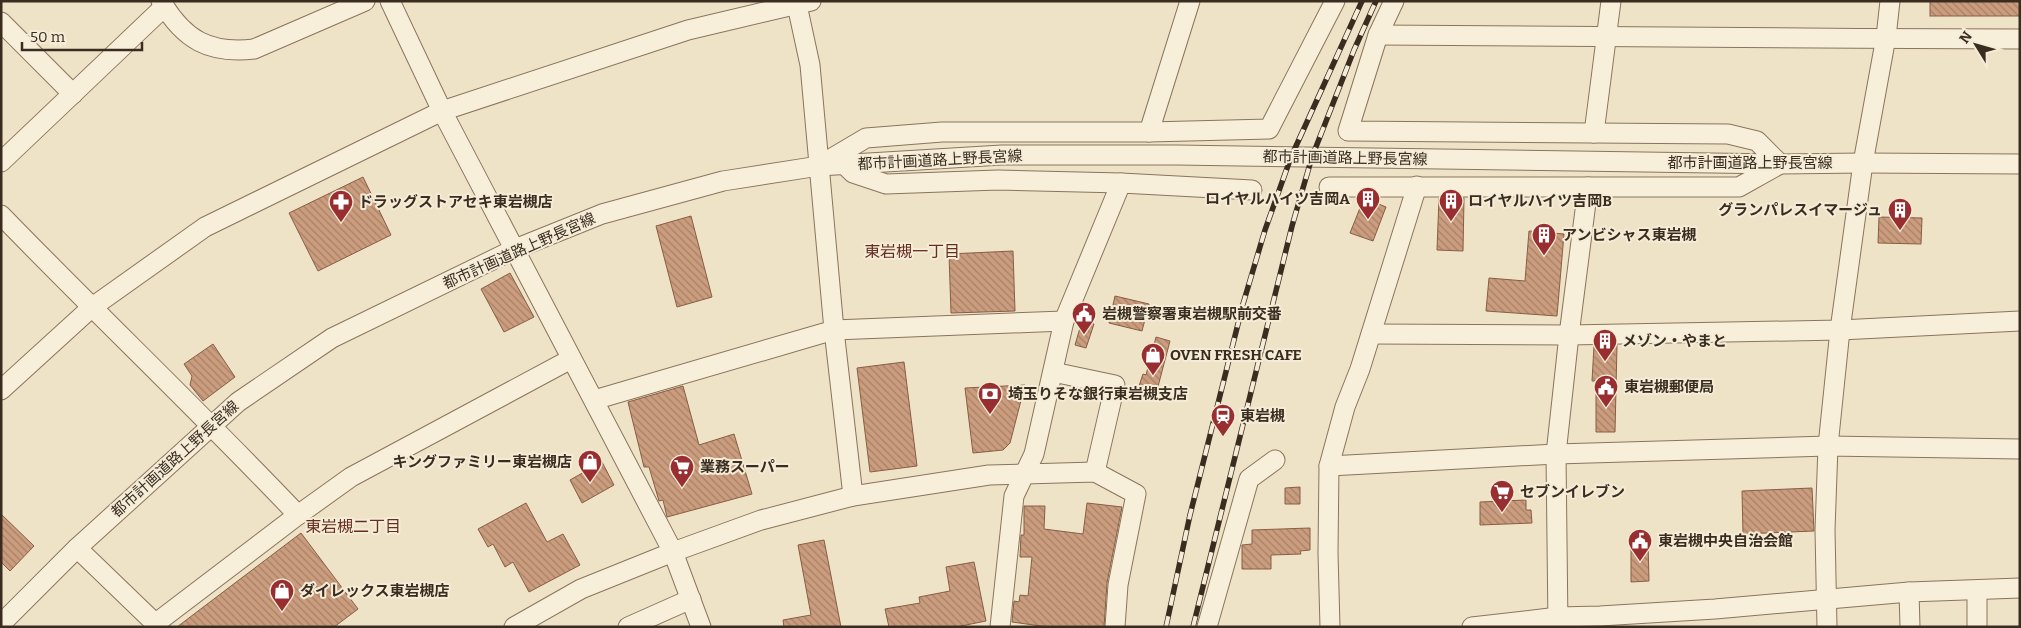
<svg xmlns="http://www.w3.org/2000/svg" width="2021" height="628" viewBox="0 0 2021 628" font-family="Bitter,'Noto Sans JP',serif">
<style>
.building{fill:url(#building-back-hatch);stroke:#885e43}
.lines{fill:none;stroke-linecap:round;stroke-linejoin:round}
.minor-casing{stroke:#8a745d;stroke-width:21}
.minor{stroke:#f8efdb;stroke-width:19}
.rail-casing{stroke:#3a2d20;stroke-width:5.5}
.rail{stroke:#f5ecd7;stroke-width:4;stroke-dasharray:11;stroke-linecap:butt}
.labels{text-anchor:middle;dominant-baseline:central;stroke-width:4;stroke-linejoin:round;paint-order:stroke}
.street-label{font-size:15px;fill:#3a2d20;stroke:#f5ecd7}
.poi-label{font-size:15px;font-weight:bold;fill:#3a2d20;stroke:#f5ecd7;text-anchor:start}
.neighbourhood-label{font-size:16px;fill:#662e20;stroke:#f5ecd7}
</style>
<defs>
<pattern id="building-back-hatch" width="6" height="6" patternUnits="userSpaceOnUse" patternTransform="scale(1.25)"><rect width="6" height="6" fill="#cb9d7e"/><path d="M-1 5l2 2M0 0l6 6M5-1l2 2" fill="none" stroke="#a68067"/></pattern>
</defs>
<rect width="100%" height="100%" fill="#eee2c7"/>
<g class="building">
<rect x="1930" y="1" width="90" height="15"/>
<polygon points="363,177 391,235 318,271 289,213"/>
<polygon points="1364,198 1386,207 1373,241 1350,233"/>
<polygon points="1439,198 1464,198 1463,251 1437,250"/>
<polygon points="691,216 712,297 677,307 656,226"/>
<polygon points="1879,217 1922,218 1921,244 1878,243"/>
<polygon points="1529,231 1564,234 1557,316 1486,311 1489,278 1525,281"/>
<polygon points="1013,251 1015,311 951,313 949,254"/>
<polygon points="510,273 534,317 504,332 481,289"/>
<polygon points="1115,296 1149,304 1142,331 1109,323"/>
<polygon points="1082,321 1094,324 1086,348 1075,345"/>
<polygon points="1156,337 1170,341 1156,394 1138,389 1143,374 1146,375"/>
<polygon points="213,344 235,377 203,401 190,385 192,376 184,364"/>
<polygon points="1617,345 1615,432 1596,432 1596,381 1592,381 1594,346"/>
<polygon points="904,362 917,466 870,472 857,368"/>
<polygon points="1025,385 1010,443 1003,450 973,453 965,388"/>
<polygon points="683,386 699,445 734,434 752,494 667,517 663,500 659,501 649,467 644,467 628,402"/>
<polygon points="602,462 614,485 582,503 570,480"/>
<polygon points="1300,487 1300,504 1285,504 1285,488"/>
<polygon points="1812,488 1814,531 1743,534 1742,491"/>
<polygon points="1526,500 1526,510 1531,510 1532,523 1480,525 1480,502"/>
<polygon points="526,503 547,542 563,534 580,565 529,592 513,562 505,567 493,544 488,547 478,529"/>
<polygon points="1087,503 1122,507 1107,583 1104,627 1048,627 1012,622 1014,601 1019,602 1020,595 1028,596 1032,557 1020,557 1021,535 1024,535 1024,506 1045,506 1044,529 1083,534"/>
<polygon points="1,514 34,546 10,571 1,562"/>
<polygon points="1310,528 1310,550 1300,551 1301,554 1271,555 1271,569 1242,569 1242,545 1252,544 1252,530"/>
<polygon points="301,533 358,609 334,627 177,627"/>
<polygon points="824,540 841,627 784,627 783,620 811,615 798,545"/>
<polygon points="1631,542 1648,542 1649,581 1631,582"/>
<polygon points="974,562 986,621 956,627 889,627 885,609 920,603 919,597 950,591 946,567"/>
</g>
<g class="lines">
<defs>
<g id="minor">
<path d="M161,1C184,40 209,54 254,49L365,1"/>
<polyline points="390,1 442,111 673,552 701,627"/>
<polyline points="797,5 810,65 834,330 853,496"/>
<polyline points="1,22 73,94"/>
<path d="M1378,35C1592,38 1806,38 2020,39"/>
<polyline points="1149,132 1190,1"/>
<polyline points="1594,133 1611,1"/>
<polyline points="1,162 164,7"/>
<polyline points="822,164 866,138 942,132 1149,132 1269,129 1335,1"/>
<polyline points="845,165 853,173 886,184 998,180 1121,183 1252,190"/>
<polyline points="1329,187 1739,187 1780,164 1757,141 1728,134 1348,131 1378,35 1394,1"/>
<path d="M1,215C99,316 201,413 298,515"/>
<polyline points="1371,334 1569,335 1840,330 2020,321"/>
<polyline points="1053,372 1115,385 1095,472"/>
<polyline points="1,390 91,308 205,227 442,111 688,30 811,1"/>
<polyline points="594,400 834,330 1064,321"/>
<polyline points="1329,466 1556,454 1828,446 2020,449"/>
<polyline points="77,548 159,627"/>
<polyline points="1977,590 1977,627"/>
<polyline points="1909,592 1910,627"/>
<polyline points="156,623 298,515 351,477 571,359"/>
<polyline points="1,624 77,548 238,402 332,338 515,249 602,214 723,181 819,166 1002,155 1177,155 1780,164 1863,163 2020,164"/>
<polyline points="514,627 581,589 673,552 761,520 853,496 989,475 1095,472 1136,494 1118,585 1115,627"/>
<polyline points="628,627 691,599"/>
<polyline points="1000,627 1014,496 1034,454 1064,321 1121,183"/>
<polyline points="1207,627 1249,479 1275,460"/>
<polyline points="1330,627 1328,553 1329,466 1345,407 1360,369 1417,186"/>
<polyline points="1472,627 1558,617 1600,616 1715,609 1909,592 2020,588"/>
<polyline points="1558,627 1556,454 1569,335 1588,187"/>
<polyline points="1827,627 1825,530 1828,446 1840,330 1863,163 1886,37 1890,1"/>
</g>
</defs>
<use href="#minor" class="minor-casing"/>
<use href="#minor" class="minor"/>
<defs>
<g id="rail">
<polyline points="1166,627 1190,515 1243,304 1265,230 1291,157 1362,1"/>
<polyline points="1193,627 1292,226 1312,157 1354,50 1376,1"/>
</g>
</defs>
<use href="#rail" class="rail-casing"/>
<use href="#rail" class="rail"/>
</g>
<defs>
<symbol id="building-pin" viewBox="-11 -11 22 30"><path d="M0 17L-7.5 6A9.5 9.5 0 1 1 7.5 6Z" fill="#982e30" stroke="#f5ecd7"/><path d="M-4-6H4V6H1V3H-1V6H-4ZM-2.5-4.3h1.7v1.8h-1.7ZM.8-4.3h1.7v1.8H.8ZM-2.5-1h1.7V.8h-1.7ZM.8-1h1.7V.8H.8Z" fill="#fff"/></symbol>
<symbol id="pharmacy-pin" viewBox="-11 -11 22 30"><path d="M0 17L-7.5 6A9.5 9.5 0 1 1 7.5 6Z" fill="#982e30" stroke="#f5ecd7"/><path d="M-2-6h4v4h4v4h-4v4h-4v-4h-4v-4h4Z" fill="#fff"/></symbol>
<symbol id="civic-pin" viewBox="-11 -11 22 30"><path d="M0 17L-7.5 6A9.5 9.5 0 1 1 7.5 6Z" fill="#982e30" stroke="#f5ecd7"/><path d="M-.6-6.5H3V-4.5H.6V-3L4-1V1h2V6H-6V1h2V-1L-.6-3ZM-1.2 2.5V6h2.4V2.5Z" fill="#fff"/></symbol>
<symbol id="shop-pin" viewBox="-11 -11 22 30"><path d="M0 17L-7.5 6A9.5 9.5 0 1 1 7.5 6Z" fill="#982e30" stroke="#f5ecd7"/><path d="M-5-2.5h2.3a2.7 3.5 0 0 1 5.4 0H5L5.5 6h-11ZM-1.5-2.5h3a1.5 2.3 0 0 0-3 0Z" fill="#fff"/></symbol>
<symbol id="bank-pin" viewBox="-11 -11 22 30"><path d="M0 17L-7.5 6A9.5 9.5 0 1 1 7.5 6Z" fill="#982e30" stroke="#f5ecd7"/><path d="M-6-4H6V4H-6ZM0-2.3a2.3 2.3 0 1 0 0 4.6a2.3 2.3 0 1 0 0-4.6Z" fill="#fff"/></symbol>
<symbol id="station-pin" viewBox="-11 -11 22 30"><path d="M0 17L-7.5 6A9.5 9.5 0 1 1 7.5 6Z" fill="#982e30" stroke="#f5ecd7"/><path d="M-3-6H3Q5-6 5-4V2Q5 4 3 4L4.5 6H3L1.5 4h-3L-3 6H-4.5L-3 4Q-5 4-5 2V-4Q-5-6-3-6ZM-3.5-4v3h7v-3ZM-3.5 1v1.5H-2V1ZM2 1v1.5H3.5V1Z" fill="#fff"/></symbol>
<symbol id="supermarket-pin" viewBox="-11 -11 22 30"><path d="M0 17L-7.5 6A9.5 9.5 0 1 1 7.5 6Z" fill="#982e30" stroke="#f5ecd7"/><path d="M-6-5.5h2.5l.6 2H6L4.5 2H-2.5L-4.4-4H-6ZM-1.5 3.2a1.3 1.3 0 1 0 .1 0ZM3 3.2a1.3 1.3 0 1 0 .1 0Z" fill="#fff"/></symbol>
</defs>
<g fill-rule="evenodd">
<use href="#building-pin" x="1354" y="185" width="28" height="38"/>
<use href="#building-pin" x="1437" y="187" width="28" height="38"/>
<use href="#pharmacy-pin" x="327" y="188" width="28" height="38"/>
<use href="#building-pin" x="1886" y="196" width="28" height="38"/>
<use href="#building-pin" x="1530" y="221" width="28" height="38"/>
<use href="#civic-pin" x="1070" y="300" width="28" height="38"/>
<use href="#building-pin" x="1591" y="327" width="28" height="38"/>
<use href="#shop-pin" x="1139" y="341" width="28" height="38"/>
<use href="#civic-pin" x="1592" y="373" width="28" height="38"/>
<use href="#bank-pin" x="976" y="380" width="28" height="38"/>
<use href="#station-pin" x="1209" y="402" width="28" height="38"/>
<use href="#shop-pin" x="576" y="448" width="28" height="38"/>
<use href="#supermarket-pin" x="668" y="453" width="28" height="38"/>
<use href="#supermarket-pin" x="1488" y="478" width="28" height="38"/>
<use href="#civic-pin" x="1626" y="527" width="28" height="38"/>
<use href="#shop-pin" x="268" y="577" width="28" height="38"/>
</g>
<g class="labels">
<g class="street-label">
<text transform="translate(1345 158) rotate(1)">都市計画道路上野長宮線</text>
<text transform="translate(940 160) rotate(-3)">都市計画道路上野長宮線</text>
<text x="1750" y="163">都市計画道路上野長宮線</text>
<text transform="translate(519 251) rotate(-24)">都市計画道路上野長宮線</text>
<text transform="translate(175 459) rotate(-42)">都市計画道路上野長宮線</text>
</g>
<g class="poi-label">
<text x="1350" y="199" text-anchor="end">ロイヤルハイツ吉岡A</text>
<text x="1468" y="201">ロイヤルハイツ吉岡B</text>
<text x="358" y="202">ドラッグストアセキ東岩槻店</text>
<text x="1882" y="210" text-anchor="end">グランパレスイマージュ</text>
<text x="1562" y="235">アンビシャス東岩槻</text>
<text x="1102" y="314">岩槻警察署東岩槻駅前交番</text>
<text x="1622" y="341">メゾン・やまと</text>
<text x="1170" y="355">OVEN FRESH CAFE</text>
<text x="1624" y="387">東岩槻郵便局</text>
<text x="1008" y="394">埼玉りそな銀行東岩槻支店</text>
<text x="1240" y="416">東岩槻</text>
<text x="572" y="462" text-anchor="end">キングファミリー東岩槻店</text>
<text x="700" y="467">業務スーパー</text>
<text x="1520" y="492">セブンイレブン</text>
<text x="1658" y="541">東岩槻中央自治会館</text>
<text x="300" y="591">ダイレックス東岩槻店</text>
</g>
<g class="neighbourhood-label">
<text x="912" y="251">東岩槻一丁目</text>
<text x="353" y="526">東岩槻二丁目</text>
</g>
</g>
<rect width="2021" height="628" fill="none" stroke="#3a2d20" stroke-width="5"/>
<g transform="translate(1976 45) rotate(307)" stroke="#f5ecd7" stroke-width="4" paint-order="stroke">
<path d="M0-4L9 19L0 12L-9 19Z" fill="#3a2d20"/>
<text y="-8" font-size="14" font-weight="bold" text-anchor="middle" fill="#3a2d20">N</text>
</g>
<path d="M22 42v8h120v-8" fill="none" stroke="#3a2d20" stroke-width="2.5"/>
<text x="30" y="42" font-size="15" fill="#3a2d20" stroke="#f5ecd7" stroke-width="4" paint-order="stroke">50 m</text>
</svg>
